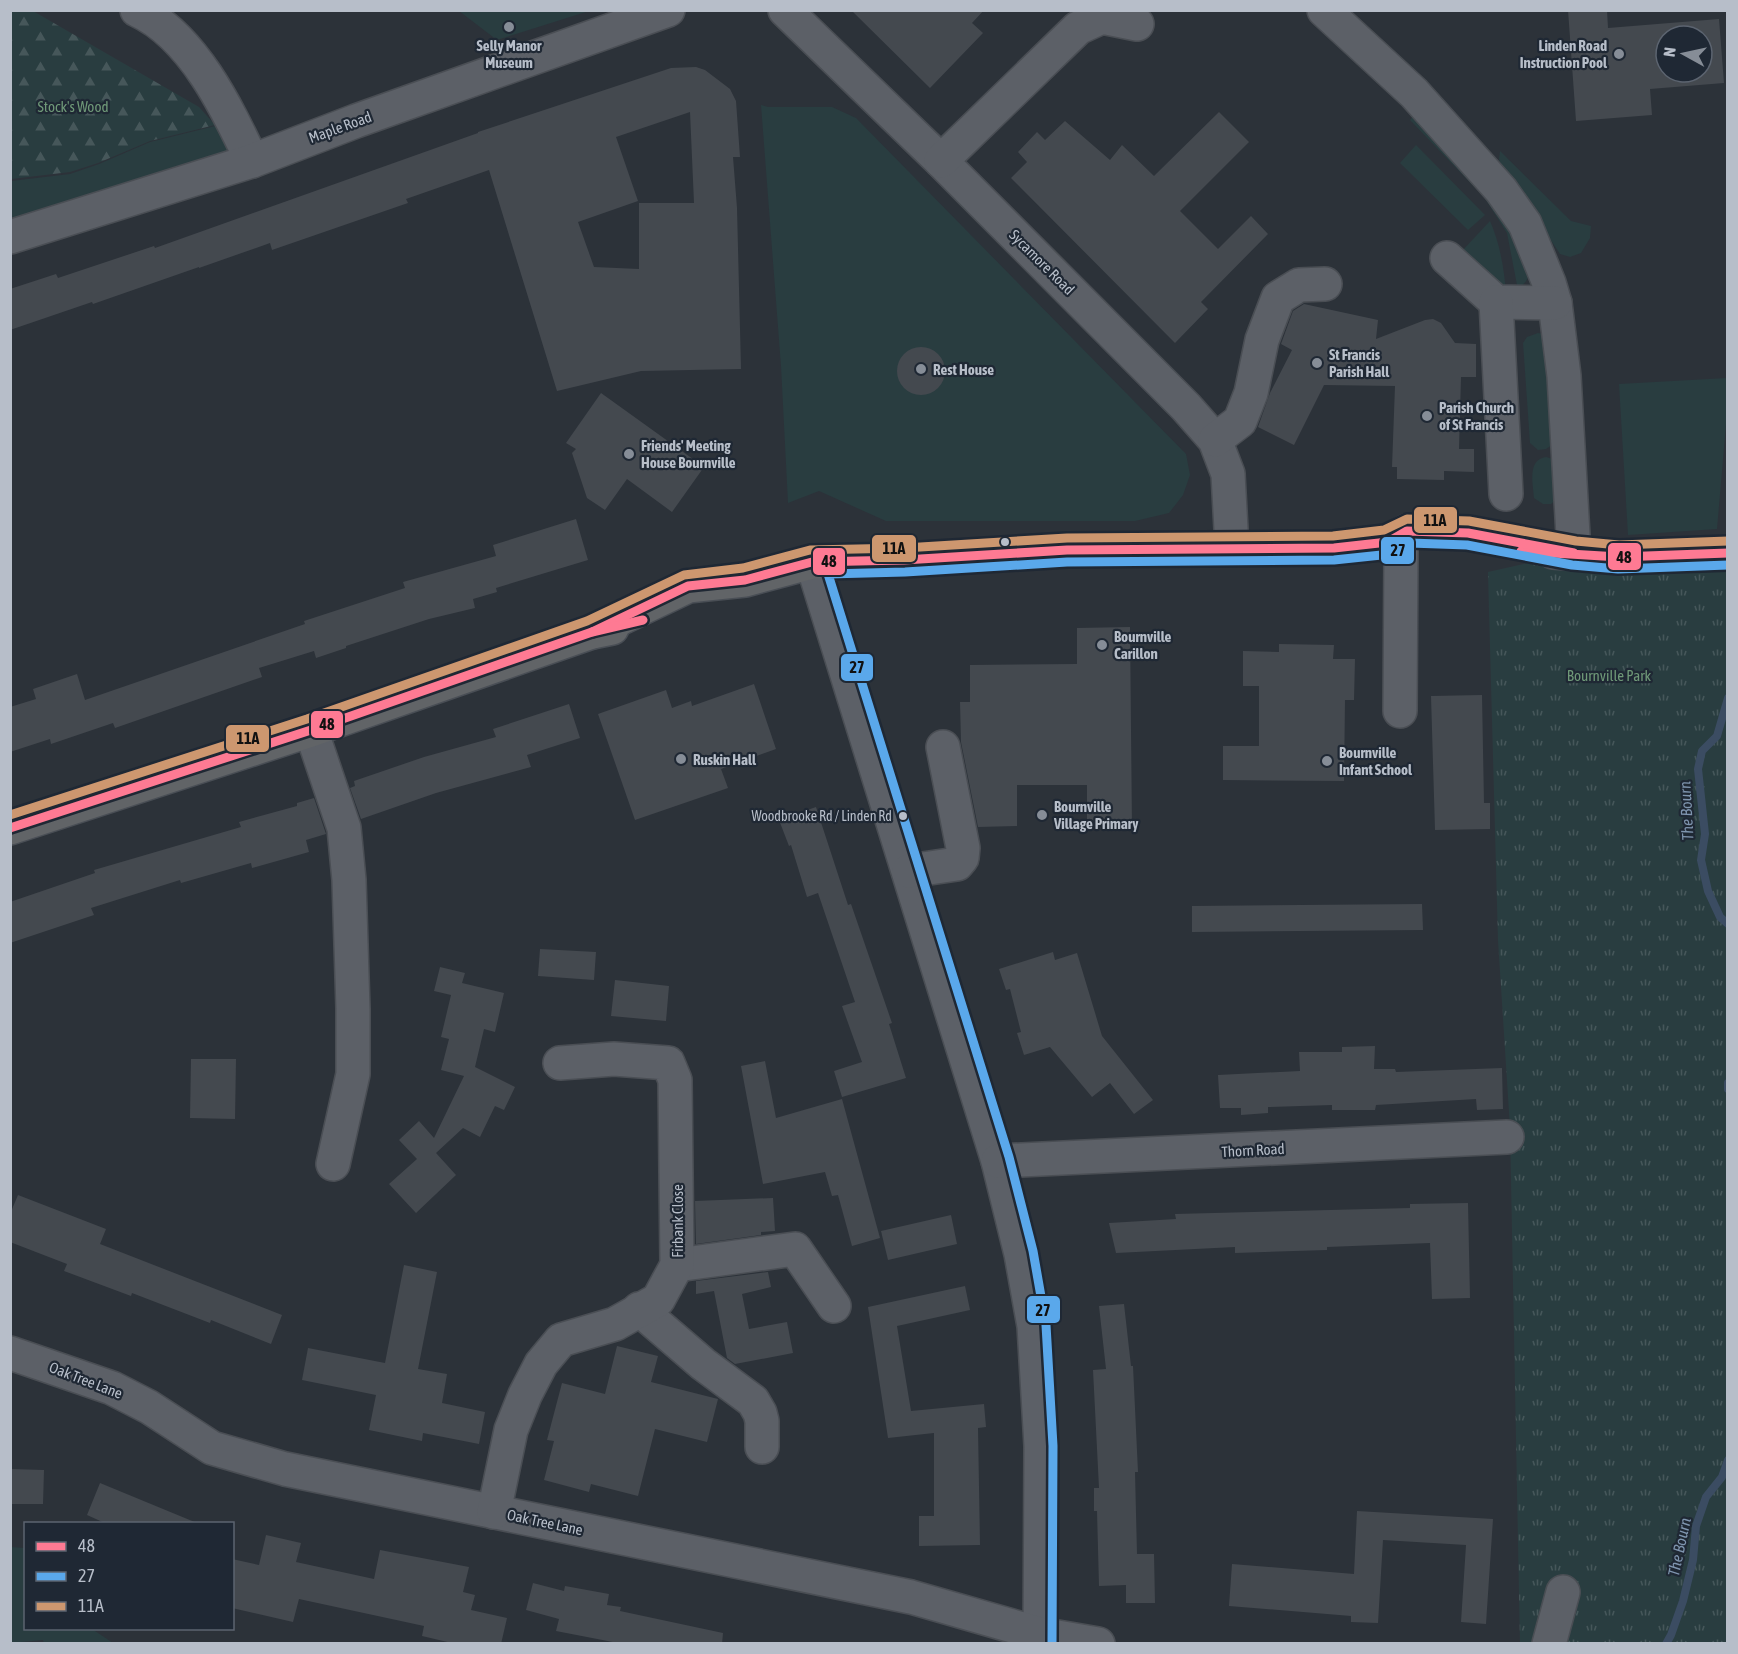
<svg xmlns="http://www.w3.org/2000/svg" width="1738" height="1654" viewBox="0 0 1738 1654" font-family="'Asap Condensed',sans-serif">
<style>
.green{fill:#293d40}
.forest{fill:url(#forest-firs)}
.park{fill:url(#park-tufts)}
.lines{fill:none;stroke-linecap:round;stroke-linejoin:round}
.stream{stroke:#3b4c62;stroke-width:8}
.building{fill:#44494f;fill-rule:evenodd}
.minor-casing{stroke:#4a4e54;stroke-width:36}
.highway-casing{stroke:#494e55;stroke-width:36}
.minor{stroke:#5c6067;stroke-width:33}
.highway{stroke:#616467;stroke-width:33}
.bus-1-casing{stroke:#1f2834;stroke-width:14}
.bus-2-casing{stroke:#1f2834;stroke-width:14}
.bus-3-casing{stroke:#1f2834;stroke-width:14}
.bus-1{stroke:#fe7a93;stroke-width:9}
.bus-2{stroke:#5aa8eb;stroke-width:9}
.bus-3{stroke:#cd976f;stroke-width:9}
.poi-dot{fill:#868d97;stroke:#1f2834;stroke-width:2}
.bus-dot{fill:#b7bec9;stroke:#1f2834;stroke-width:2}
.labels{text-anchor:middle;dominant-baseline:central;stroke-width:4.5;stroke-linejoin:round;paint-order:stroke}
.bus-label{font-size:14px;fill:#b7bec9;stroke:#1f2834;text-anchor:end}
.poi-label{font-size:15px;font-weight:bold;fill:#b7bec9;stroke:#1f2834;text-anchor:start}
.park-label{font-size:15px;fill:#6f9978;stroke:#1f2834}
.street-label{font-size:15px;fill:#b7bec9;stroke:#1f2834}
.water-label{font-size:16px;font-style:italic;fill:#7f95af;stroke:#1f2834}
.line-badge{stroke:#1f2834;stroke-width:2}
.pale-badge-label{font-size:16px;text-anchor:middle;font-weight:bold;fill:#111}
</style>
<defs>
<pattern id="forest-firs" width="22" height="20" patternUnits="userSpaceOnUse" patternTransform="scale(1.5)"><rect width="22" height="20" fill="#293d40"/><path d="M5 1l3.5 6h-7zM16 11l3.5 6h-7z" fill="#46575a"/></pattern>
<pattern id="park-tufts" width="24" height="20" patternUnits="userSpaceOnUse" patternTransform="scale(1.5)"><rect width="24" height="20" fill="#293d40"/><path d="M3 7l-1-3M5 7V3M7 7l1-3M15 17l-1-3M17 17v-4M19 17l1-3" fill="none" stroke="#46575a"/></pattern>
</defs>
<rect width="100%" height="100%" fill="#2c3239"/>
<g class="green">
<polygon points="459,11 589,11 497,40"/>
<polygon points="761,105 768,107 832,107 856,118 1186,454 1190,475 1183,495 1169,513 1135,521 886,521 819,491 788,503 781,366"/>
<path d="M1413,116C1441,145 1529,228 1529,267C1530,278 1526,282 1518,290L1507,233L1484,197L1410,120Z"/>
<polygon points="215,126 246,161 11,234 11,181 70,174 99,164 150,142"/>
<polygon points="1416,145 1485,215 1468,230 1400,163"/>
<polygon points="1500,151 1571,221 1591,226 1590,238 1581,253 1570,257 1560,254 1502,166 1499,160"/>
<path d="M1490,221C1500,244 1504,268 1506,293L1462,251Z"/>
<polygon points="1538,333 1544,334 1548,341 1552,445 1546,449 1538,450 1530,443 1523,343 1527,337"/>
<polygon points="1727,378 1727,413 1717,529 1628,535 1619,384"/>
<path d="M1546,457L1553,459L1556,499L1551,504H1543L1534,498C1533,483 1527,460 1546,457Z"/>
<polygon points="11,1547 25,1548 26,1628 92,1629 113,1643 44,1644 43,1640 11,1643"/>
</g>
<polygon class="forest" points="11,10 33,11 199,107 215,125 150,141 98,163 70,172 11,179"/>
<polygon class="park" points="1574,553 1727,553 1727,1643 1520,1643 1510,1127 1498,940 1488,572"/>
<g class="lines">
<g class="stream">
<polyline points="1728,698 1717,736 1702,751 1698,769 1705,834 1701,860 1708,891 1720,917 1728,924"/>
<polyline points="1728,1083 1728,1089"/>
<polyline points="1666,1644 1671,1635 1683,1601 1693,1560 1696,1526 1706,1497 1722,1477 1728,1460"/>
</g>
</g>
<g class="building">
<polygon points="851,10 984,10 972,23 983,33 930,88"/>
<path d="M1568,10H1607L1608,28L1719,19L1724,83L1650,89L1652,115L1576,121ZM1666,36H1702V72H1666Z"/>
<path d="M696,67L705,70L730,89L736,101L740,157H733L737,208L741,369L641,371L557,391L489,170L406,199L408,203L272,250L270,243L199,268V267L93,304L92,302L10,330V289L56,274L58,278L154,246L155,248L478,133V132L671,68ZM690,112L694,203H639V269L594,267L578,222L638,201L616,137Z"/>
<polygon points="1219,112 1249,142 1180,211 1218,249 1251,216 1268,234 1201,302 1208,309 1175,343 1011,178 1027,162 1018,152 1037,132 1045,140 1065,121 1110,160 1122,145 1154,176"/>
<polygon points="1304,304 1378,320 1376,339 1425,320 1433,319 1441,323 1455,343 1476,344 1476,377 1461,377 1459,449 1474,449 1474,472 1444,471 1444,480 1397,479 1397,467 1392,467 1395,386 1324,385 1294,445 1258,427 1270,393 1292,350 1281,344 1293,311"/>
<circle cx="921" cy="371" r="24"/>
<polygon points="601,393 704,467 672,512 627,479 605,510 587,498 572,453 576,449 566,443"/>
<polygon points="576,519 588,560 496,588 497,592 473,599 475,608 429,619 346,646 346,648 316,658 314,651 259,668 262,677 115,728 113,723 51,744 50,739 10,752 10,707 36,699 33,689 77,674 85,700 305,624 304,621 405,588 403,582 496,556 493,545"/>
<polygon points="1130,627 1132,829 1087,829 1087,785 1017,785 1017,826 978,827 961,742 960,702 970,702 970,665 1077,664 1077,628"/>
<polygon points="1279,644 1334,645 1333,659 1355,659 1354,700 1345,700 1344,781 1223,780 1223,746 1259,746 1259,686 1243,686 1243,651 1279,652"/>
<polygon points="754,684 776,749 721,769 728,788 635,820 598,714 666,690 672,708 691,701 692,706"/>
<polygon points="1482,695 1484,803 1490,803 1490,829 1435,830 1431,696"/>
<polygon points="569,704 580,738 527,755 531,767 436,793 361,819 350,788 355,786 354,781 424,757 496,737 493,729"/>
<polygon points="314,798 326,834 306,840 309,852 252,868 251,863 181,883 180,880 91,908 94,915 10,943 10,902 95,873 94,870 241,827 239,822 297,806 297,803"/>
<polygon points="816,807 848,905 851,904 892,1023 889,1024 906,1078 842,1097 834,1071 862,1062 842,1006 855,1002 818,893 807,897 791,845 789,846 779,820"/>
<polygon points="1422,904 1423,930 1192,932 1192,906"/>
<polygon points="540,949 596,952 594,980 538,976"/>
<polygon points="1053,952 1055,960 1077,953 1102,1036 1153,1100 1134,1114 1110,1083 1092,1097 1050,1047 1024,1055 1017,1033 1021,1032 1010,989 1006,990 999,969"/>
<polygon points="440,967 465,973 462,983 504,993 495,1032 484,1029 475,1067 515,1087 504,1110 495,1106 480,1137 463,1128 436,1153 456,1175 416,1213 389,1184 417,1159 399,1140 419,1121 434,1138 464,1076 441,1070 449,1039 441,1037 451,995 434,991"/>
<polygon points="615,980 669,986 666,1021 611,1016"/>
<polygon points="1375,1046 1374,1069 1395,1069 1396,1072 1502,1068 1503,1109 1477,1110 1476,1099 1376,1105 1375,1110 1332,1110 1332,1105 1268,1107 1268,1113 1241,1115 1241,1108 1220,1108 1218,1075 1300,1071 1299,1052 1342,1052 1342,1047"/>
<polygon points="191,1059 236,1059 235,1119 190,1118"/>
<polygon points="765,1061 776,1118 842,1099 880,1238 852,1246 838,1195 832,1196 825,1172 763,1184 741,1066"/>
<polygon points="18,1195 106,1229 100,1244 282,1315 271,1344 211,1320 210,1323 132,1293 131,1296 64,1271 67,1264 10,1242 10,1214"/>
<polygon points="773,1198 775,1231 761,1232 761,1235 696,1244 695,1201"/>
<polygon points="1468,1203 1470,1298 1432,1299 1430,1243 1327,1247 1327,1250 1235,1253 1235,1247 1116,1253 1109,1223 1176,1219 1175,1214 1410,1208 1410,1204"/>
<polygon points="951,1215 957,1244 888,1260 881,1231"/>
<polygon points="404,1265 437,1272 418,1369 447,1374 442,1403 485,1412 479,1444 423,1433 422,1441 369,1430 376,1395 302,1380 308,1348 385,1363"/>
<polygon points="768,1272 771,1287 742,1294 749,1329 787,1322 793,1353 735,1364 727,1358 714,1291 696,1294 696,1281"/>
<polygon points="965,1286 970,1310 897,1326 911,1411 984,1404 986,1427 978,1428 980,1545 919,1546 919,1516 934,1516 934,1433 888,1438 868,1307"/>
<polygon points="1124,1304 1131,1366 1133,1366 1138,1472 1135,1472 1137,1554 1154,1554 1155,1603 1126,1603 1126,1585 1099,1586 1097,1511 1094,1511 1094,1488 1099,1488 1093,1370 1106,1369 1099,1306"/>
<polygon points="617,1346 658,1356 651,1382 718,1399 707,1442 655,1429 638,1496 591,1484 589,1492 544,1480 554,1441 547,1440 562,1383 605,1394"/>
<polygon points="10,1469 44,1470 43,1504 10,1504"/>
<polygon points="100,1483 197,1523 197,1524 107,1524 87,1515"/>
<polygon points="1357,1511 1493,1519 1486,1624 1461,1622 1466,1545 1383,1540 1378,1623 1351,1622 1351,1616 1229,1606 1232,1564 1354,1574"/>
<polygon points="266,1535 301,1543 296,1562 374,1579 380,1550 469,1567 463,1592 475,1595 471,1610 507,1618 501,1644 456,1644 422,1636 424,1626 299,1599 293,1622 232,1608 232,1559 259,1565"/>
<polygon points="533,1583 564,1591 565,1586 609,1594 607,1605 621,1607 620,1611 723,1633 722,1644 623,1644 556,1631 559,1619 526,1610"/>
</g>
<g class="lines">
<defs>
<g id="minor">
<path d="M137,10C193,36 227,108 252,161"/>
<polyline points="785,10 941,161 1186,407 1215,440 1228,474 1232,548"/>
<polyline points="1324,10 1414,93 1501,190 1525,224 1549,283 1555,303 1564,376 1574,553"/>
<polyline points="941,161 1078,28 1102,17 1137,24"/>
<polyline points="10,237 252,161 356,121 668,10"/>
<polyline points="1447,258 1496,302 1555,303"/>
<polyline points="1496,302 1506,494"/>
<polyline points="1215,440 1240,421 1251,393 1262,340 1278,298 1299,285 1325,284"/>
<polyline points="812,562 998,1161 1021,1254 1034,1326 1041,1446 1040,1644"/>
<polyline points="1400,711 1401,549"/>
<polyline points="311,730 344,828 349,880 353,1009 353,1074 333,1164"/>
<polyline points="909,871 957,864 962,858 963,848 943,747"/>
<polyline points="998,1161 1507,1137"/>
<polyline points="677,1265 795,1249 834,1306"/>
<polyline points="639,1309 703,1364 753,1401 760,1413 762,1421 762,1447"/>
<polyline points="10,1353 112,1388 149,1407 212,1448 285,1469 911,1597 1040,1634 1098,1644"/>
<polyline points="494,1512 511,1430 525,1395 541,1364 561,1340 615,1324 658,1300 677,1265 675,1080 668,1063 614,1059 560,1063"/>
<polyline points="1549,1644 1563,1592"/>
</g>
<g id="highway">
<polyline points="1553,552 1619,557 1728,553"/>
<polyline points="592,632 688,586 745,580 812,562 904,560 1067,550 1334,548 1388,542 1407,531 1468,533 1574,553"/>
<polyline points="10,828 311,730 592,632 612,628"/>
</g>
</defs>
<use href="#minor" class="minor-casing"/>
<use href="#highway" class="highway-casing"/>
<use href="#minor" class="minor"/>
<use href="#highway" class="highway"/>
<defs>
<g id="bus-1">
<polyline points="1521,551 1619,557 1728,553"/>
<polyline points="592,632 688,586 745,580 812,562 904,560 1067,550 1334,548 1388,542 1407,531 1468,533 1574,553"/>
<polyline points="10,828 311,730 592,632 643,620"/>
</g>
<polyline id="bus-2" points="1052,1644 1053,1446 1046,1325 1033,1251 1009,1157 828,574 905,572 1067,562 1334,560 1391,554 1410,543 1467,545 1572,565 1618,569 1728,565"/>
<polyline id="bus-3" points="10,815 307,719 587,621 684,575 743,568 810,550 904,548 1067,538 1333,536 1384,530 1407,519 1469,521 1576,541 1619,545 1728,541"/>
</defs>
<use href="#bus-1" class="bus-1-casing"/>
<use href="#bus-2" class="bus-2-casing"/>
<use href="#bus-3" class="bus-3-casing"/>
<use href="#bus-1" class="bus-1"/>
<use href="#bus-2" class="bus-2"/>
<use href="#bus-3" class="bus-3"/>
</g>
<g class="poi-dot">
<circle cx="509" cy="27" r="6"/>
<circle cx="1619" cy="54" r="6"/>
<circle cx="1317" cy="363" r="6"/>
<circle cx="921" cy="369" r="6"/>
<circle cx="1427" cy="416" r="6"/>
<circle cx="629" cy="454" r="6"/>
<circle cx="1102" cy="645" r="6"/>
<circle cx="681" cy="759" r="6"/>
<circle cx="1327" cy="761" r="6"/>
<circle cx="1042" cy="815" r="6"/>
</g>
<g class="bus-dot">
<circle cx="1005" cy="542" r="5"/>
<circle cx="903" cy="816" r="5"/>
</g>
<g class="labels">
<g class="bus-label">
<text x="892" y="816">Woodbrooke Rd / Linden Rd</text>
</g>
<g class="poi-label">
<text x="509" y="45" text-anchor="middle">Selly Manor<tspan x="509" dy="17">Museum</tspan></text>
<text x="1607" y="45" text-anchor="end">Linden Road<tspan x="1607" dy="17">Instruction Pool</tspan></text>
<text x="1329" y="354">St Francis<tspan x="1329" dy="17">Parish Hall</tspan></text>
<text x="933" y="369">Rest House</text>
<text x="1439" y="407">Parish Church<tspan x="1439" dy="17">of St Francis</tspan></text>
<text x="641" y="445">Friends' Meeting<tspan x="641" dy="17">House Bournville</tspan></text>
<text x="1114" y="636">Bournville<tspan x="1114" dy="17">Carillon</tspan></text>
<text x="1339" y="752">Bournville<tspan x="1339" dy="17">Infant School</tspan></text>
<text x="693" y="759">Ruskin Hall</text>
<text x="1054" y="806">Bournville<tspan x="1054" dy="17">Village Primary</tspan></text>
</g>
<g class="park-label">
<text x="73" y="106">Stock's Wood</text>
<text x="1609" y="675">Bournville Park</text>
</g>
<g class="street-label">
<text transform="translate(340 127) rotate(-20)">Maple Road</text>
<text transform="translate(1042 262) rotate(45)">Sycamore Road</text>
<text transform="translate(1253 1150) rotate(-3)">Thorn Road</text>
<text transform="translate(677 1221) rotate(-90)">Firbank Close</text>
<text transform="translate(86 1380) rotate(21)">Oak Tree Lane</text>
<text transform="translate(545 1522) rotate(12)">Oak Tree Lane</text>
</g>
<g class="water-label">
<text transform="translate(1686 811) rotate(-93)">The Bourn</text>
<text transform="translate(1679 1547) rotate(-78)">The Bourn</text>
</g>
</g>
<g class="line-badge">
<rect x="1413" y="506" width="45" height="28" rx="6" fill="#cd976f"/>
<rect x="871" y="534" width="46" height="29" rx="6" fill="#cd976f"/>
<rect x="1380" y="536" width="35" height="29" rx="6" fill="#5aa8eb"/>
<rect x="1607" y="542" width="35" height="29" rx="6" fill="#fe7a93"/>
<rect x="812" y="547" width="34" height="29" rx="6" fill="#fe7a93"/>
<rect x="840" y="653" width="34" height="29" rx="6" fill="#5aa8eb"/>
<rect x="310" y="710" width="34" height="29" rx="6" fill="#fe7a93"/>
<rect x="225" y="724" width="45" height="29" rx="6" fill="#cd976f"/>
<rect x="1026" y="1295" width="35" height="29" rx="6" fill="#5aa8eb"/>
</g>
<g class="pale-badge-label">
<text x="1435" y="526">11A</text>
<text x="894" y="554">11A</text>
<text x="1398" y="556">27</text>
<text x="1624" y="563">48</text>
<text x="829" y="567">48</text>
<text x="857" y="673">27</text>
<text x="327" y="730">48</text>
<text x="248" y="744">11A</text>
<text x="1043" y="1316">27</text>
</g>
<rect width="1738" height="1654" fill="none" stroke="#b7bec9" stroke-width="24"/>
<rect x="24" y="1522" width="210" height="108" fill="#1f2834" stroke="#5c6470" stroke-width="1.5"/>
<rect x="36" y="1542" width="30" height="9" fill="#fe7a93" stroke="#5c6470" stroke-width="1.5"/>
<text x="78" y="1552" font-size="18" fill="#b7bec9">48</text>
<rect x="36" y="1572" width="30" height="9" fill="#5aa8eb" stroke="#5c6470" stroke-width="1.5"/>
<text x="78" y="1582" font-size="18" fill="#b7bec9">27</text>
<rect x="36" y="1602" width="30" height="9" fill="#cd976f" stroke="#5c6470" stroke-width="1.5"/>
<text x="78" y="1612" font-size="18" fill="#b7bec9">11A</text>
<g transform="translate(1684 54) rotate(278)"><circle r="28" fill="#1f2834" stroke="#5c6470" stroke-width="1.5"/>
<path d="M0-4.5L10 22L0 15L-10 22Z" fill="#868d97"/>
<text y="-9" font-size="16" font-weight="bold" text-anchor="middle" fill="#b7bec9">N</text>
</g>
</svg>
